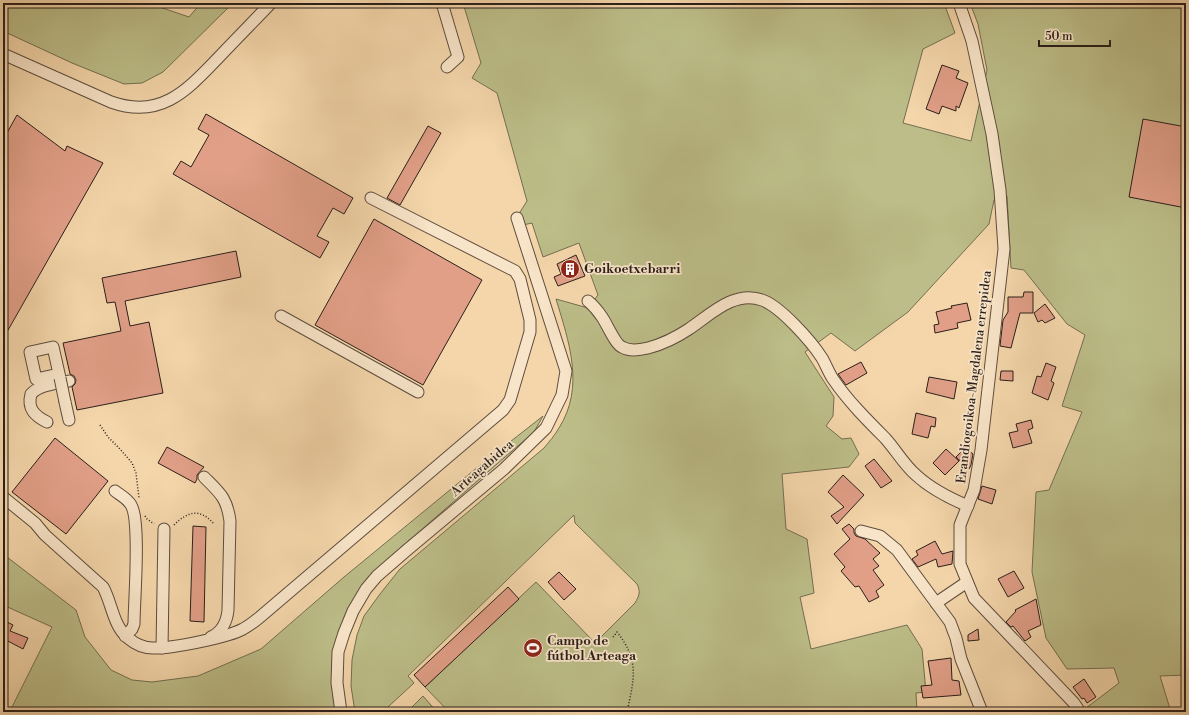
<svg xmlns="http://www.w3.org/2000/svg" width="1189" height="715" viewBox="0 0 1189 715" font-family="'Libre Bodoni',serif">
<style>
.green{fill:#bcbd88;stroke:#746e51}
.building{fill:#e19f88;stroke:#2b1f1a}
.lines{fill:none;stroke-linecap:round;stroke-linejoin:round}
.minor-casing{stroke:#5d4d3e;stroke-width:13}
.path{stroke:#2b1f1a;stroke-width:1.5;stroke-dasharray:1 2;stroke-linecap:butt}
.minor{stroke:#f8e4c8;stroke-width:11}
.minor-bridge-casing{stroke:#5d4d3e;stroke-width:13;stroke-linecap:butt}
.minor-bridge{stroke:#f8e4c8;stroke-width:11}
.labels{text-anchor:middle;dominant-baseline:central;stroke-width:3.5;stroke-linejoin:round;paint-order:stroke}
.poi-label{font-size:13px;font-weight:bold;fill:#2b1f1a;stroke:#f8e4c8;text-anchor:start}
.street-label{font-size:13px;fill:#2b1f1a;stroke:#f8e4c8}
</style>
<rect width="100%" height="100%" fill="#f4d6aa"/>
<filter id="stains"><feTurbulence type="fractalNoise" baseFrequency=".005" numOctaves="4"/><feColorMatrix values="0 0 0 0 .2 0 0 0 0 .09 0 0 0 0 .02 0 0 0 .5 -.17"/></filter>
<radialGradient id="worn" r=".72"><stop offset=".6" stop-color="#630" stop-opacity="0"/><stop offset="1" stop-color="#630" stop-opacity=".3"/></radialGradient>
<g class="green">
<polygon points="3,3 148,3 189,17 201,3 233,3 163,72 142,83 124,84 72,63 3,31"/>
<path d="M463,3H944L955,33L923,49L903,123L971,141L987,70L978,24L970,3H1186V675L1160,676L1171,712H1088L1086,708L1119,683L1114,668L1067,669L1046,638L1032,572L1036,492L1049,490L1082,412L1062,406L1085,335L1067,324L1024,270L1011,268L1007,196L994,200L989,224L908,312L855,351L831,333L805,352L834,397L833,416L826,426L842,439L851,438L859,454L849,467L782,474L786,529L807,539L814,593L800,597L811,649L907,625L922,649L926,692L916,693L917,712H449L425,687L536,582L595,643L635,603C639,596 641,592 637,584L575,523L574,515L408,676L414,683L388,707L389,712H355L351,686L352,660L357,635L364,616L380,594L400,569L544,448C549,442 555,435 559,428C585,387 569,342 556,299L588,308L598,295L579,243L543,257L532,223L523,225L520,212L527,201L497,93L472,78L481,63Z"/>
<polygon points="543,416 534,432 390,557 358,593 344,618 336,643 332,668 333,695 336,712 7,712 12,707 52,627 3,605 3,554 76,610 85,637 111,670 132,680 152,682 198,676 261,649 344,577 473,471"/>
<polygon points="423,696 437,712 407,712"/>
</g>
<g class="building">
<polygon points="942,65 959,71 956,78 968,83 959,108 956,106 956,111 942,106 939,114 926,109"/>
<polygon points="206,114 353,198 344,214 333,208 317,236 329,242 320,258 173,174 181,161 191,167 209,135 198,129"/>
<polygon points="17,115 65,151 67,146 103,163 3,339 3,140"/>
<polygon points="1143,119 1186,127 1186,208 1129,197"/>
<polygon points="428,126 441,133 400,205 387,198"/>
<polygon points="374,219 482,280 423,385 315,325"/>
<polygon points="236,251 241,277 125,301 130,326 149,322 163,393 77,410 72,387 75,384 76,380 74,376 70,374 63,343 121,331 115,302 107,303 102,278"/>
<polygon points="576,255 585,276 558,286 554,277 561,274 557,264"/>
<polygon points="1024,292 1033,292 1033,313 1020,313 1011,348 1000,346 1003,320 1008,312 1008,297 1023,297"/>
<polygon points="967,303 971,320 957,323 958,328 935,333 934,325 939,324 936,312 952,308 951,306"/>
<polygon points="1045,304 1055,318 1045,323 1042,320 1038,322 1034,313"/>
<polygon points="861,362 867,373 846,385 838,374"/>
<polygon points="1046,363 1056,367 1051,381 1054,383 1048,400 1032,393 1037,376 1041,377"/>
<polygon points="1001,371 1013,371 1013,381 1000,380"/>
<polygon points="929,377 957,382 954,399 926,392"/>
<polygon points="916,413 936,418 935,427 931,426 928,438 912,434"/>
<polygon points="1031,420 1033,428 1028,430 1032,443 1013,448 1009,433 1018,431 1016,424"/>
<polygon points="55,438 108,481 66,534 12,492"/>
<polygon points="167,447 204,467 197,475 197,479 195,483 158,463"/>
<polygon points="965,448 973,454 971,465 969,469 956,457"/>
<polygon points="946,449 959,461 945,475 933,463"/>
<polygon points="874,459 892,481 881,488 865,466"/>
<polygon points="843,475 864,495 837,524 831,516 844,507 828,492"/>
<polygon points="982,486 996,490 992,504 978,499"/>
<polygon points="849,524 854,529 854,533 856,536 865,539 880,553 873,559 879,566 873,570 884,585 876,591 879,597 869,602 859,586 855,587 841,571 845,567 834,554 850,539 842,529"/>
<polygon points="193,526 206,527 204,622 190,621"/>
<polygon points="935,541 942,554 953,551 952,564 938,567 936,559 918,567 912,559 918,555 916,551"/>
<polygon points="1014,571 1024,588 1008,597 998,579"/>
<polygon points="559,572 576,589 564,600 548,582"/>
<polygon points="508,587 519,599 425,687 414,675"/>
<polygon points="1036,599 1041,625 1028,631 1031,637 1025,641 1013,626 1011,627 1006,622 1016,611 1015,610"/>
<polygon points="3,620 13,625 10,631 28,638 23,649 6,640 3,646"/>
<polygon points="978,629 979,640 968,641 968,635"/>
<polygon points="951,658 952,680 959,681 961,695 923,698 921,686 932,685 928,661"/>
<polygon points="1084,679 1096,697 1087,703 1084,698 1082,699 1073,687"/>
</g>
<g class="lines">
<defs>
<g id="minor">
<polyline points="442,3 458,57 447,67"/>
<polyline points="959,3 972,41 992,134 1000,190 1004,249 981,450 974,490 960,525 960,564 974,598 1074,703 1080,712"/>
<path d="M3,54L111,102C162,120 188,89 220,56C237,38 254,21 271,3"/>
<path d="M588,301C594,306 598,311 602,317C607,324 615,344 622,347C630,352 640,350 648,348C663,344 677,337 689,329C710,315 734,290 762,300C780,306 811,341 822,358C826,365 829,373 833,379C848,401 867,420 885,438C896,450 904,465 916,475C931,489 949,498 968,506"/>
<polyline points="281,316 418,392"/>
<polyline points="59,374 36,379 30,352 53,347 60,378"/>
<polyline points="65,402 69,420"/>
<path d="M47,422C35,416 27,409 31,394C40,384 57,384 69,381"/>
<path d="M204,477C220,493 227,498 230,521L228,610C227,621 222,632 211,637"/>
<path d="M115,491C120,495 128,499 131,505C141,520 134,602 134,624L132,629L125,636"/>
<path d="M3,497L35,523L45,535L103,587C112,603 113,626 128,638C135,644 144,648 153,648C170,649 229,637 243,629C249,626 255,621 260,617L503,410L510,400L530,332V320L520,279L515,271L371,198"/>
<polyline points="861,531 880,536 897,550 950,622 956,638 961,659 982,712"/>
<polyline points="936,603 967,582"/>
<polyline points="162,648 164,529"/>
<polyline points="341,712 337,683 338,652 344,633 353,611 366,589 377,576 407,550 504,469 546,428 562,395 566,371 517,218"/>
</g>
</defs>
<use href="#minor" class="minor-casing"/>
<g class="path">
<polyline points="100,425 108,437 120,449 132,463 136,473 139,498"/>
<polyline points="145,516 147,519 154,524"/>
<path d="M174,525C188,511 200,508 214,524"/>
<path d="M613,637L617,632C640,661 634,679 627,712"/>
</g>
<use href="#minor" class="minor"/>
<defs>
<polyline id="minor-bridge" points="60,378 65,402"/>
</defs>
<use href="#minor-bridge" class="minor-bridge-casing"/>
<use href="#minor-bridge" class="minor-bridge"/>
</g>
<defs>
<symbol id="building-disc" viewBox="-11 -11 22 22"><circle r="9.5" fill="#8f2418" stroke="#f8e4c8"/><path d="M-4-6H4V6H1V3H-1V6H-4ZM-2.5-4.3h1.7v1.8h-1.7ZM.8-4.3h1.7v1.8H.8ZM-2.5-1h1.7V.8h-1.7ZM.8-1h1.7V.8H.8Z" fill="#fff"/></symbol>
<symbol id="stadium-disc" viewBox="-11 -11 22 22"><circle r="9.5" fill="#8f2418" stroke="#f8e4c8"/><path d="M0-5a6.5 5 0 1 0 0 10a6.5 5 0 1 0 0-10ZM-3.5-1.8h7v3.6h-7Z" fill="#fff"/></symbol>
</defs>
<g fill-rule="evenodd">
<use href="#building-disc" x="559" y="258" width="22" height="22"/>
<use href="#stadium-disc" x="522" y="637" width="22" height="22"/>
</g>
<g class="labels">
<g class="poi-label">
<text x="584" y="269">Goikoetxebarri</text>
<text x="547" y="641">Campo de<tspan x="547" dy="15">fútbol Arteaga</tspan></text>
</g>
<g class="street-label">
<text transform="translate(974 377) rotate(-83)">Erandiogoikoa-Magdalena errepidea</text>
<text transform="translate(482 468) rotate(-41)">Arteagabidea</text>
</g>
</g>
<rect width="1189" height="715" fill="none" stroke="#f4d6aa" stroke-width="16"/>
<rect x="4" y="4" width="1181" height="707" fill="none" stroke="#2b1f1a" stroke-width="2"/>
<rect x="8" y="8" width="1173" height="699" fill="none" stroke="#2b1f1a"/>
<path d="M1039 40v6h71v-6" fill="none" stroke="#2b1f1a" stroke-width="2"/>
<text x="1045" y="40" font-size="12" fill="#2b1f1a" stroke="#f8e4c8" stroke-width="3" paint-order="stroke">50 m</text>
<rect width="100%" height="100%" filter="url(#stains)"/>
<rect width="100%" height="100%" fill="url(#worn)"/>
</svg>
